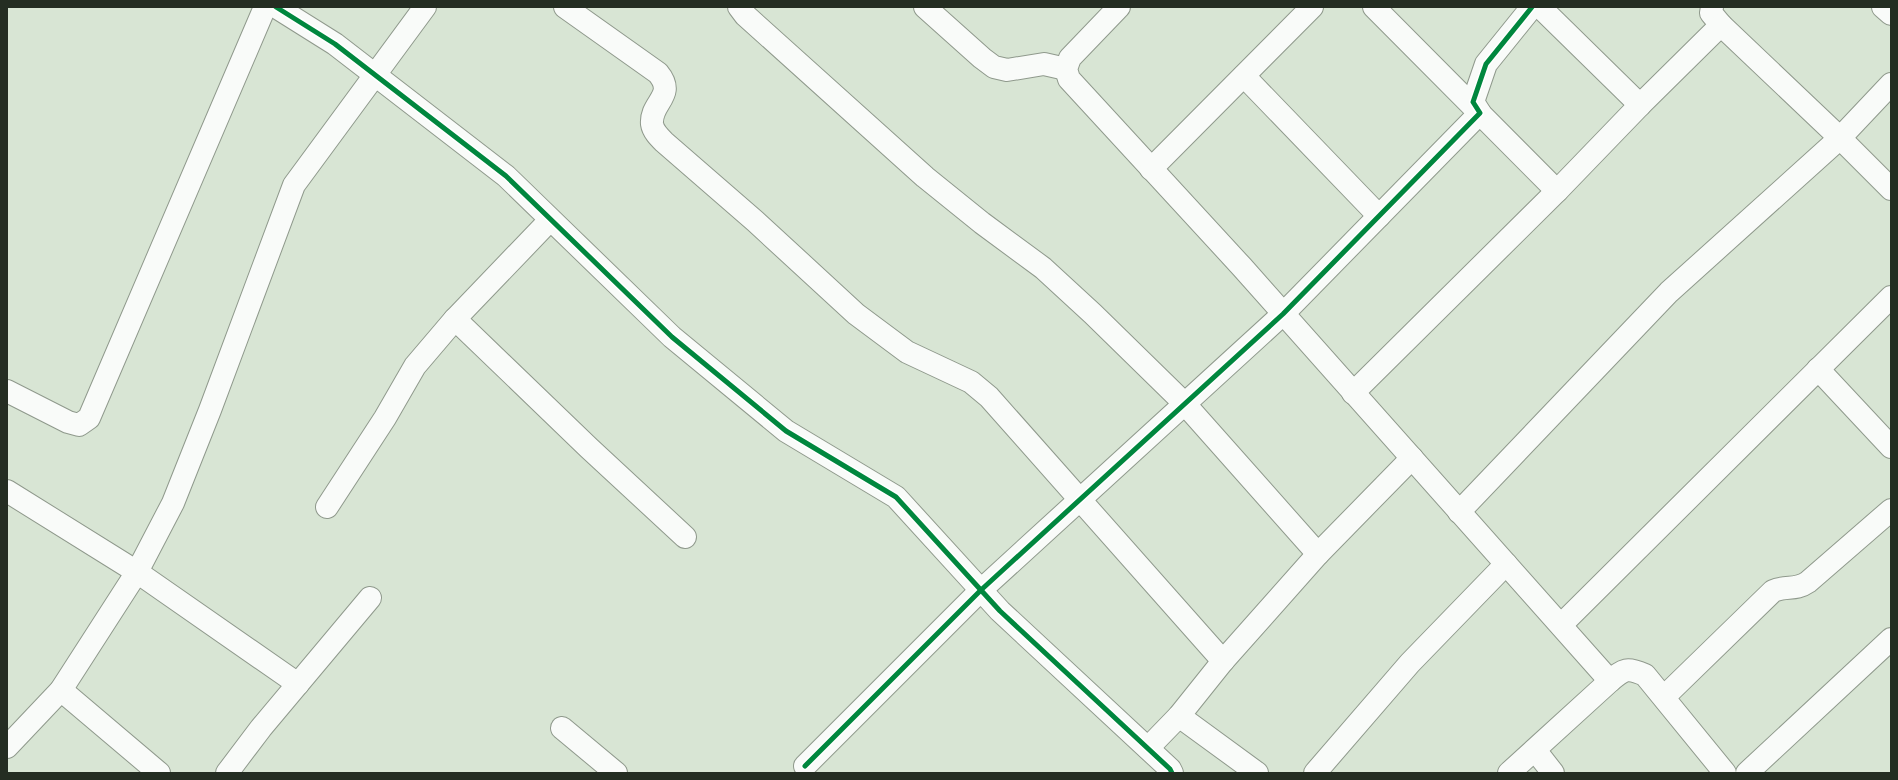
<svg xmlns="http://www.w3.org/2000/svg" width="1898" height="780" viewBox="0 0 1898 780" font-family="Karla,sans-serif">
<style>
.lines{fill:none;stroke-linecap:round;stroke-linejoin:round}
.street-casing{stroke:#8f998c;stroke-width:24}
.street{stroke:#f9fbf9;stroke-width:22}
.cycleway-casing{stroke:#fff;stroke-width:8}
.cycleway{stroke:#00873e;stroke-width:5}
</style>
<rect width="100%" height="100%" fill="#d8e5d4"/>
<g class="lines">
<defs>
<g id="street">
<polyline points="276,7 335,44 506,176 672,337 786,431 896,497 1000,611 1170,769 1172,773"/>
<path d="M565,7L658,73C677,96 650,102 652,124C653,131 659,137 664,142L755,221L856,314L907,352L971,382L989,397L1223,661"/>
<polyline points="739,7 745,15 925,177 982,223 1043,268 1093,314 1184,403 1318,554 1412,458"/>
<polyline points="925,7 982,58 994,67 1007,70 1044,64 1066,69"/>
<polyline points="1119,7 1070,58 1066,69 1069,79 1242,267 1610,681"/>
<polyline points="1374,7 1557,191"/>
<polyline points="1540,7 1640,105"/>
<polyline points="1712,7 1711,13 1721,25 1840,138 1891,189"/>
<polyline points="1883,7 1891,14"/>
<polyline points="1244,76 1379,216"/>
<polyline points="1151,169 1312,7"/>
<polyline points="455,319 589,448 685,537"/>
<polyline points="1818,369 1891,447"/>
<polyline points="7,391 68,422 79,425 89,418 265,7"/>
<polyline points="1353,393 1557,191 1640,105 1721,25"/>
<polyline points="7,491 137,572 298,684"/>
<polyline points="327,507 385,418 415,366 455,319 550,220"/>
<polyline points="1459,512 1669,292 1840,138 1891,84"/>
<polyline points="1561,625 1891,297"/>
<polyline points="61,690 159,773"/>
<path d="M1664,697L1773,591C1787,585 1795,591 1808,582L1891,510"/>
<polyline points="1179,716 1257,773"/>
<polyline points="562,728 616,773"/>
<polyline points="7,747 61,690 137,572 173,503 210,410 294,185 425,7"/>
<polyline points="1148,748 1179,716 1223,661 1318,554"/>
<polyline points="1535,750 1553,773"/>
<polyline points="805,766 981,590 1283,314 1480,113 1473,102 1486,64 1532,7"/>
<polyline points="227,773 261,728 370,598"/>
<polyline points="1315,773 1410,663 1506,564"/>
<path d="M1509,773L1610,681C1624,669 1627,667 1645,675L1725,773"/>
<polyline points="1747,773 1891,639"/>
</g>
</defs>
<use href="#street" class="street-casing"/>
<use href="#street" class="street"/>
<defs>
<g id="cycleway">
<polyline points="276,7 335,44 506,176 672,337 786,431 896,497 1000,611 1170,769 1172,773"/>
<polyline points="805,766 981,590 1283,314 1480,113 1473,102 1486,64 1532,7"/>
</g>
</defs>
<use href="#cycleway" class="cycleway-casing"/>
<use href="#cycleway" class="cycleway"/>
</g>
<rect width="1898" height="780" fill="none" stroke="#242d22" stroke-width="16"/>
</svg>
